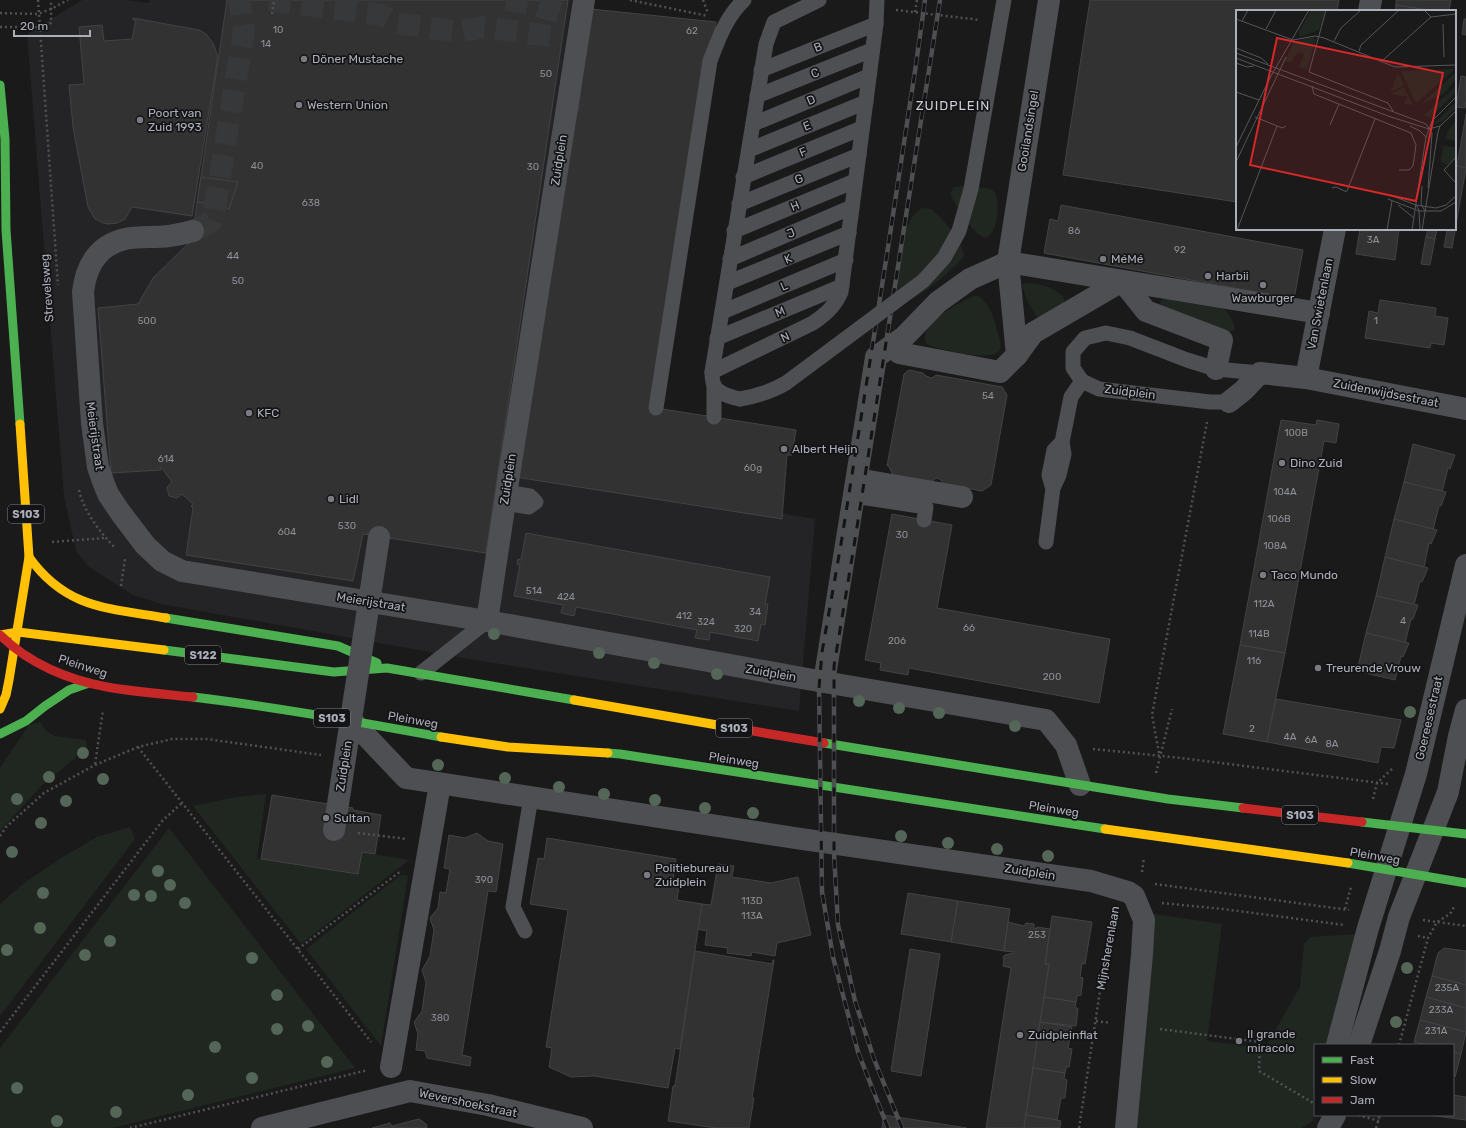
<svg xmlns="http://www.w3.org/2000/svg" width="1466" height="1128" viewBox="0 0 1466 1128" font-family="Rubik,sans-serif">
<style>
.built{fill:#242426}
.green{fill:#202721}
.building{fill:#323232;stroke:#424346}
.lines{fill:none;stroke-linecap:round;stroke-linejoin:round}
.street-tunnel{stroke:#37383a;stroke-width:22;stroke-dasharray:22 11;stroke-linecap:butt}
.path{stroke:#505154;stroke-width:2.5;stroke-dasharray:2 3;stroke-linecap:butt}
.lane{stroke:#4e4f53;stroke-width:15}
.street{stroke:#4e4f53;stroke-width:22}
.fast{stroke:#4caf50;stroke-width:9}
.slow{stroke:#ffc107;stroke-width:9}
.jam{stroke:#c62828;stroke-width:9}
.rail-casing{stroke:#4e4f51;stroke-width:4.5}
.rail{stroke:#141416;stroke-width:3;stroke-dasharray:9;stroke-linecap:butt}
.lane-bridge{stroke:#4e4f53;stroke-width:15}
.street-bridge{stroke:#4e4f53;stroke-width:22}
.tree{fill:#546657}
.poi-dot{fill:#797b82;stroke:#141416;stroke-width:1.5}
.labels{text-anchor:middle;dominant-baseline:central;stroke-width:3.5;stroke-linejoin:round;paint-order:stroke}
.number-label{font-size:10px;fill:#8e9098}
.shield{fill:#141416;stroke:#7e8089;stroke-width:1}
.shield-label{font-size:11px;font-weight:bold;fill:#acafba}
.street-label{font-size:12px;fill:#acafba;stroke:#141416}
.poi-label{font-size:12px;fill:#acafba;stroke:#141416;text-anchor:start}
.neighbourhood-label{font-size:13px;letter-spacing:1px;fill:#ccced6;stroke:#141416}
.inset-road{fill:none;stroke:#54565a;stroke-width:1}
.view{fill:#d62828;fill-opacity:0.15;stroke:#d62828;stroke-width:2}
.inset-edge{fill:none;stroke:#acafba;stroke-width:2}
</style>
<rect width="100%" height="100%" fill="#1a1a1a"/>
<polygon class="built" points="82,0 124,0 149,3 150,0 572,0 503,464 815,519 799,711 469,659 161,604 133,595 89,567 76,551 64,496 27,34"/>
<g class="green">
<path d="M964,186C971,187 987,187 992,190C1003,198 997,234 987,237C976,241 954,202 950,194L954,187Z"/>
<path d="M922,208L932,209C945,223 962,238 964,257C951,270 922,298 904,301L897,292C898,269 899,222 922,208Z"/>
<path d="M1028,283C1042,284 1058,288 1065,300L1063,305L1039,320L1028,302L1022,286V284Z"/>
<path d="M974,296H979C990,305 994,317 997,331C999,337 1003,346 999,351C990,362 946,350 933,347L927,344C926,342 925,341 925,338C923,322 961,301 974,296Z"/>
<path d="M1167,298L1221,306C1227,311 1234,321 1235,329L1230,332H1225L1162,306L1160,302L1162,300Z"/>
<polygon points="40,722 46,731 55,736 86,740 87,748 41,786 0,831 0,768 29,725"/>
<polygon points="266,794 257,859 356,874 360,852 409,860 301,944 193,806 236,797"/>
<polygon points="130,827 135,839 0,1016 0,904 27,881 61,858 97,837"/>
<polygon points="169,828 355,1068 112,1128 0,1128 0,1048"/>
<polygon points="401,875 408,876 381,1046 306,949"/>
<polygon points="1154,914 1222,924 1207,1041 1265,1048 1300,987 1304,944 1310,937 1359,934 1327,1045 1315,1045 1315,1088 1313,1095 1313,1121 1301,1128 1134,1128"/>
</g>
<g class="building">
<polygon points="227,0 568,0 486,553 363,534 353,581 186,555 193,508 191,506 193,504 182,494 177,498 169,496 167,487 172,482 161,467 161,470 111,473 98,308 138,304 153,278 193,239 193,231"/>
<polygon points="1090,0 1339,0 1337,11 1237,11 1237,202 1063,175"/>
<polygon points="1396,0 1451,0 1449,11 1434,11 1396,5"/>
<polygon points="1396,5 1434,11 1395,11"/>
<polygon points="591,9 716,22 656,408 796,430 792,455 787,455 782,519 509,476 565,111 578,112"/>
<polygon points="133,18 199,30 206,34 213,43 217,54 217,62 192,216 132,207 125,219 117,223 108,224 103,223 95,219 88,207 73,127 69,85 84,84 79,27 102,25 104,41 132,39 136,20 133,20"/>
<polygon points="1464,19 1466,19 1466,35 1462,34"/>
<polygon points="1461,76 1466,77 1466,99 1465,108 1456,107"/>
<polygon points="1466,114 1466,168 1457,166"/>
<polygon points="1457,166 1466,168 1457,219 1455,219 1455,175"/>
<polygon points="201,177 238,182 229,209 221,205 197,202"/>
<polygon points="1061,205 1303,250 1294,299 1044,253 1050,219 1058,221"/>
<polygon points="1455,219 1457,219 1452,248 1444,247 1447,231 1445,230 1445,229 1455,229"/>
<polygon points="1360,229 1399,229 1395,260 1356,254"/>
<polygon points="1428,229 1437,229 1435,239 1426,237"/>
<polygon points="1426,237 1435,239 1430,265 1421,264"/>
<polygon points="1380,300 1436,308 1435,316 1448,318 1444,345 1431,343 1430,348 1365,338 1369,311 1378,313"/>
<polygon points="909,370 923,373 926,376 932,378 936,375 1002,387 1007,395 991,485 982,491 944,484 940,479 936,478 931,482 893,475 888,465 887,466 904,374"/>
<polygon points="1281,420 1316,425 1317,420 1339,424 1336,443 1324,441 1285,653 1240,645"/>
<polygon points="1413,444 1455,455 1450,469 1448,468 1442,492 1404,482"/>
<polygon points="1404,482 1446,492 1441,506 1439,506 1433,530 1394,519"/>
<polygon points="892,514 952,525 937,608 1110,639 1099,703 909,668 908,675 880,670 881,663 865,660"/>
<polygon points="1394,519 1437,530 1431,544 1429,543 1424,567 1385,557"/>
<polygon points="526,533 770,577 765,604 768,604 765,625 761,624 758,641 710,632 709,640 695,638 697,630 576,607 574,616 561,613 563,605 514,596 520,565 517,564 518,559 521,560"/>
<polygon points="1385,557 1428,568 1422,582 1420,581 1414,605 1376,596"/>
<polygon points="1376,596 1418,605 1413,619 1411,619 1405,643 1366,633"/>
<polygon points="1366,633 1409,643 1403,657 1401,656 1395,680 1357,671"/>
<polygon points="1240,645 1285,653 1267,742 1223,734"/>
<polygon points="1276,699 1401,720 1394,748 1381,747 1378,763 1267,742"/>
<polygon points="272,795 353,808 353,810 381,815 375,854 362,852 358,874 261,859"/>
<polygon points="477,833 488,841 503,844 496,892 488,891 462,1055 471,1057 470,1066 427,1058 425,1051 416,1050 418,1034 414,1022 422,1011 426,982 422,970 430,956 434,930 430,918 438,908 440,892 446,893 450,869 444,868 449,835 465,838"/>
<polygon points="547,838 676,859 673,879 680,880 677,900 702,904 680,1049 675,1048 668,1088 594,1076 571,1077 549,1067 552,1048 546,1047 568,910 530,904 538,858 544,859"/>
<polygon points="718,864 734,866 732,877 771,883 798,877 811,935 777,943 775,956 752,952 751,956 727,953 728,948 705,945 707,931 698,929 702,904 711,905"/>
<polygon points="908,893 958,901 951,942 901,934"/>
<polygon points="958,901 1010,909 1004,951 951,942"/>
<polygon points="1052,916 1092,922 1085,964 1082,963 1080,977 1083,978 1081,995 1077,996 1076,1002 1044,997 1049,964 1045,964"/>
<polygon points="1008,922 1024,926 1026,923 1034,924 1034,928 1036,929 1037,927 1050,929 1045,964 1049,964 1024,1128 986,1128 1011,968 1003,966 1004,959 1003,957 1005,955 1014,953 1014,952 1004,951"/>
<polygon points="1444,948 1466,951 1466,985 1432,976 1438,953"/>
<polygon points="910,949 940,954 921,1076 891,1071"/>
<polygon points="695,951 772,964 773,960 774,960 752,1098 754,1098 749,1128 716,1128 668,1121 673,1086 675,1086"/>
<polygon points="1432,976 1466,985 1466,1008 1426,997"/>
<polygon points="1044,997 1076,1002 1075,1007 1078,1009 1076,1026 1040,1022"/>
<polygon points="1426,997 1466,1008 1466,1032 1420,1020"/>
<polygon points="1420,1020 1466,1032 1461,1054 1453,1052 1453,1045 1427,1045 1414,1042"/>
<polygon points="1040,1022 1072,1027 1068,1048 1072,1049 1069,1067 1066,1067 1065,1073 1033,1068"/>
<polygon points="1453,1052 1461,1054 1455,1077 1453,1076"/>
<polygon points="1033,1068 1065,1073 1064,1079 1067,1080 1065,1098 1061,1098 1057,1120 1026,1115"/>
<polygon points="1453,1095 1466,1097 1466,1120 1428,1115 1453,1115"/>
<polygon points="884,1115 967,1128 882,1128"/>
<polygon points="1026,1115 1057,1120 1061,1121 1060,1128 1024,1128"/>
<polygon points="419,1119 426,1124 427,1128 393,1128 392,1126"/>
<polygon points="390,1123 393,1128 372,1128"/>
</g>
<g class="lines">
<g class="street-tunnel">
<polyline points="269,0 382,15 396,23 459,32 483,27 563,38"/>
<polyline points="506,0 532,4 566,15"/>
<polyline points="193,231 211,222 214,212 244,31 239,0"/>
</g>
<g class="path">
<polyline points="38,0 58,285"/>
<polyline points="630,0 708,16"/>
<polyline points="703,0 708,13"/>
<polyline points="896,10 980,20"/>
<polyline points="915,12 917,0"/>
<polyline points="0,13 38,14 51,9 68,0"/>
<polyline points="272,14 274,0"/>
<polyline points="0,27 39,27 51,23 51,0"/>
<path d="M79,490C84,512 100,532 115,548"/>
<polyline points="52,542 105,538"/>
<polyline points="121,586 125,559"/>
<polyline points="138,747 371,1042"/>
<polyline points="1093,749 1181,758 1388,784"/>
<polyline points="1159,753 1152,715 1207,422"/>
<polyline points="95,764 103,710"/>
<polyline points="1156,773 1172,709"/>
<polyline points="1373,799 1377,783 1392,769"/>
<polyline points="358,833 407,839"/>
<polyline points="0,836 6,827 44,793 95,765 138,747 172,739 207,739 321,755"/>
<polyline points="1142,872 1144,857"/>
<polyline points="1155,884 1349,910"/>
<polyline points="1162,903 1223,909 1344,925"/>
<polyline points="1345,909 1351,887"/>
<polyline points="1423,920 1466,926"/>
<polyline points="1418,936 1428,938"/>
<polyline points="298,949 401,871"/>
<polyline points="1096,1021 1111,1023"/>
<polyline points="1160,1029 1260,1042 1259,1071 1315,1104"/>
<polyline points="0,1032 163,820 182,803"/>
<polyline points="1399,1045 1428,938 1437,922 1450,914 1455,905"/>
<polyline points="1358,1115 1379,1121"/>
<polyline points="130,1128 368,1070"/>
<polyline points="1079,1128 1112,913"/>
<polyline points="1376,1128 1380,1115"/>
</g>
<g class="lane">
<polyline points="761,70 876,24"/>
<polyline points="757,96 872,50"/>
<polyline points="753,124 869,76"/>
<polyline points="749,150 866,102"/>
<polyline points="743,177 862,128"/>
<polyline points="739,204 859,155"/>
<polyline points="734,231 855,181"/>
<polyline points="730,259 852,207"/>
<polyline points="727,283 849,233"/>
<polyline points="722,312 846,260"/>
<polyline points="717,338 842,286"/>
<path d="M712,372L813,323C826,314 835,306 841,292L876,24L877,0"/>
<polyline points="714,385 714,417"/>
<path d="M740,399C731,397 718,394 714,385C712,381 712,375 712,372L766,44L774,22L819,0"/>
<polyline points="1229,402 1210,402 1099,389 1082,381 1073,368 1073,352 1085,338 1106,333 1130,338 1187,360 1216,369 1260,373"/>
<path d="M656,408L710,61C719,38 726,17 744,0"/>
<polyline points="1052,486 1049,475 1054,450 1062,442"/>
<polyline points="854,496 926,507 924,520"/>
<polyline points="504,503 529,507 536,502 530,496 506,492"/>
<polyline points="1046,542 1053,488 1059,475 1064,454 1062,442 1071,397 1082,381"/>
<polyline points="421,673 487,621"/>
<polyline points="525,931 513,907 531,797"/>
</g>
<g class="street">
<polyline points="1369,11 1371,0"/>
<path d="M193,231C185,233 177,235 169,236C154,238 140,236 125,239C98,245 86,266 83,292L92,423L98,467L104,484L108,494L120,512L145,545L162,561L182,571L487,621L824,682L1046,720L1066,745L1080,785"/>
<polyline points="893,345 899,353 1000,372 1017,355 1008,262 1049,0"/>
<polyline points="1017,355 1033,333 1122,281 1146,311 1222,340 1216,369"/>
<polyline points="1306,378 1335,229"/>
<polyline points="1229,402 1244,390 1260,373 1306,378 1466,409"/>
<polyline points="857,479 962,497"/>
<polyline points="487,621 510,469 584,0"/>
<polyline points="824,682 876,357 904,337 938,302 970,279 1008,262 1319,313"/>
<polyline points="352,721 406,778 795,838 1091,881 1128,892 1134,896 1144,920 1142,954 1126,1128"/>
<polyline points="1337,1045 1368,928 1416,774 1466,565"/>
<polyline points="1359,1045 1390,951 1399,917 1448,792 1459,736 1466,710"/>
<polyline points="391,1067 440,784"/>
<polyline points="262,1128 410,1091 488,1105 582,1128"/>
<polyline points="1328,1128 1335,1115"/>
</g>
<g class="fast">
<polyline points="0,85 5,139 6,230 20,424"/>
<polyline points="166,618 338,646 377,663"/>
<polyline points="164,650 334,672 387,668 574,700"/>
<path d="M193,697C276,707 359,722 441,737"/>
<polyline points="0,734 26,721 45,706 69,690 89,683"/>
<polyline points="824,743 1168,799 1243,808"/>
<polyline points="608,753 620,754 1105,829"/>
<polyline points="1362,822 1466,834"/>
<polyline points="1348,863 1466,883"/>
</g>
<g class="slow">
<path d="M29,557C66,609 108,608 166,618"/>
<polyline points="0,635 18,632 164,650"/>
<polyline points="574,700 723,726"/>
<polyline points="0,709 6,695 9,680 29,557 20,424"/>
<polyline points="441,737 508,747 608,753"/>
<polyline points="1105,829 1348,863"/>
</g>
<g class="jam">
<path d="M0,635C28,663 68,680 107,687C135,692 164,694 193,697"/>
<polyline points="723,726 824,743"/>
<polyline points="1243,808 1362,822"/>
</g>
<defs>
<g id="rail">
<polyline points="888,1128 858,1052 833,957 822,892 819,688 822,652 841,544 887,254 915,71 925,0"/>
<polyline points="902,1128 874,1059 855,1001 838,925 834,853 834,666 854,546 940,0"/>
</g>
</defs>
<use href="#rail" class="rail-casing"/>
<use href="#rail" class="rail"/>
<path class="lane-bridge" d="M740,399C757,396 771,392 786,383L923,281L944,258L959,231L971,189L1004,0"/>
<polyline class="street-bridge" points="334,830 379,537"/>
</g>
<g class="tree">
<circle cx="494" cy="634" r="6"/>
<circle cx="599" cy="653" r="6"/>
<circle cx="654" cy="663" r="6"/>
<circle cx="717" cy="674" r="6"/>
<circle cx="859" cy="701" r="6"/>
<circle cx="899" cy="708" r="6"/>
<circle cx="1410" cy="712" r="6"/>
<circle cx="939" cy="713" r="6"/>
<circle cx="1015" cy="726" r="6"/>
<circle cx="83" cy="753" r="6"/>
<circle cx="438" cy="765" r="6"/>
<circle cx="49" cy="777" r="6"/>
<circle cx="505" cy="778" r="6"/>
<circle cx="103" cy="779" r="6"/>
<circle cx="559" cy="787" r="6"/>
<circle cx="604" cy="794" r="6"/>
<circle cx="17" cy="799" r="6"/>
<circle cx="655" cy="800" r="6"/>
<circle cx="66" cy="801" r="6"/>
<circle cx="705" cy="808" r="6"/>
<circle cx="753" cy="813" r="6"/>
<circle cx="41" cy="823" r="6"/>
<circle cx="901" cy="836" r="6"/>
<circle cx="948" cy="843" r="6"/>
<circle cx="997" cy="849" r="6"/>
<circle cx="12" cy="852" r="6"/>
<circle cx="1048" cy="856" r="6"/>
<circle cx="158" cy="871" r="6"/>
<circle cx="170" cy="885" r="6"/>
<circle cx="43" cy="893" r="6"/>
<circle cx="134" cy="895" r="6"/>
<circle cx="151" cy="896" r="6"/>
<circle cx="185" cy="903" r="6"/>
<circle cx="40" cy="928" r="6"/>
<circle cx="110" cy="941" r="6"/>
<circle cx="7" cy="950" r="6"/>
<circle cx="85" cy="955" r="6"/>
<circle cx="252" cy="958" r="6"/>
<circle cx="1407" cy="968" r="6"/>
<circle cx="277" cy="995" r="6"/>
<circle cx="1396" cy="1022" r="6"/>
<circle cx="308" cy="1026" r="6"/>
<circle cx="277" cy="1029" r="6"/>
<circle cx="215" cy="1047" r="6"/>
<circle cx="327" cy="1062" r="6"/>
<circle cx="252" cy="1078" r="6"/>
<circle cx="17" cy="1088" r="6"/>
<circle cx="188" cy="1095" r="6"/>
<circle cx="116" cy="1112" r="6"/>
<circle cx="57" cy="1121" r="6"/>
</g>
<g class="poi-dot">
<circle cx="304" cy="59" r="4"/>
<circle cx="299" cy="105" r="4"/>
<circle cx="140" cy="120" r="4"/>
<circle cx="1103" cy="259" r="4"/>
<circle cx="1208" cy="276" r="4"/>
<circle cx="1263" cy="285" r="4"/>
<circle cx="249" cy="413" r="4"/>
<circle cx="784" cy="449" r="4"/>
<circle cx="1282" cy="463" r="4"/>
<circle cx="331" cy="499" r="4"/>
<circle cx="1263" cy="575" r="4"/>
<circle cx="1318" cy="668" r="4"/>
<circle cx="326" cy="818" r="4"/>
<circle cx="647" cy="875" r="4"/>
<circle cx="1020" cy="1035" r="4"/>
<circle cx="1239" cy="1041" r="4"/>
</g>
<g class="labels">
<g class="number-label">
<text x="278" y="30">10</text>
<text x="692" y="31">62</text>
<text x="266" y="44">14</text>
<text x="546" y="74">50</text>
<text x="257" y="166">40</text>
<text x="533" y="167">30</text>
<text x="311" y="203">638</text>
<text x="1074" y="231">86</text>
<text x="1373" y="240">3A</text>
<text x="1180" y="250">92</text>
<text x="233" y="256">44</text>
<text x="238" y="281">50</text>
<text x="147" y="321">500</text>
<text x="1376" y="321">1</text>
<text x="988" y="396">54</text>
<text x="1296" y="433">100B</text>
<text x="166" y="459">614</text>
<text x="753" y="468">60g</text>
<text x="1285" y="492">104A</text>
<text x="1279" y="519">106B</text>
<text x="347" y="526">530</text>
<text x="287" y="532">604</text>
<text x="902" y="535">30</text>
<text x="1275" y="546">108A</text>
<text x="534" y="591">514</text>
<text x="566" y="597">424</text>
<text x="1264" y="604">112A</text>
<text x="755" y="612">34</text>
<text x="684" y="616">412</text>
<text x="1403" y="621">4</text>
<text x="706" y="622">324</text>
<text x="969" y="628">66</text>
<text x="743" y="629">320</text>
<text x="1259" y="634">114B</text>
<text x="897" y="641">206</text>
<text x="1254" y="661">116</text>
<text x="1052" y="677">200</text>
<text x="1252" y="729">2</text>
<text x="1290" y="737">4A</text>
<text x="1311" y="740">6A</text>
<text x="1332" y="744">8A</text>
<text x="484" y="880">390</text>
<text x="752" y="901">113D</text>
<text x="752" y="916">113A</text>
<text x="1037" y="935">253</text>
<text x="1447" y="988">235A</text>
<text x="1441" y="1010">233A</text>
<text x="440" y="1018">380</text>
<text x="1436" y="1031">231A</text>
</g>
<g class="shield">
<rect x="8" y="505" width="36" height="18" rx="3"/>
<rect x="185" y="646" width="36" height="18" rx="3"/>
<rect x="314" y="709" width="36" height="18" rx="3"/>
<rect x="716" y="719" width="36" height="18" rx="3"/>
<rect x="1282" y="806" width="36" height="18" rx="3"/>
</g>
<g class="shield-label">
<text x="26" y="514">S103</text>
<text x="203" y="655">S122</text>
<text x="332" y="718">S103</text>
<text x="734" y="728">S103</text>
<text x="1300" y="815">S103</text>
</g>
<g class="street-label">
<text transform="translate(818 47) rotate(-22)">B</text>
<text transform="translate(815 73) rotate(-21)">C</text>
<text transform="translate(811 100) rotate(-23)">D</text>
<text transform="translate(807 126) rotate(-22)">E</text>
<text transform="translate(1028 131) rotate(-81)">Gooilandsingel</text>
<text transform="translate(803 152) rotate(-22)">F</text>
<text transform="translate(559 160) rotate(-81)">Zuidplein</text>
<text transform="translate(799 179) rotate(-23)">G</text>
<text transform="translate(795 206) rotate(-22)">H</text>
<text transform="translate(791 233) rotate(-23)">J</text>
<text transform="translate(788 259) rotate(-22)">K</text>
<text transform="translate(784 286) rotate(-23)">L</text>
<text transform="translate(47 288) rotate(-94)">Strevelsweg</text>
<text transform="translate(1320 304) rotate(-79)">Van Swietenlaan</text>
<text transform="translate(780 312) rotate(-23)">M</text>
<text transform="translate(785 337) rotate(-25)">N</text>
<text transform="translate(1130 392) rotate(7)">Zuidplein</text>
<text transform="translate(1386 393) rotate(11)">Zuidenwijdsestraat</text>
<text transform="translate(95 436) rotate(82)">Meierijstraat</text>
<text transform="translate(508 479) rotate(-81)">Zuidplein</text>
<text transform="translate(371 602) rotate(9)">Meierijstraat</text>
<text transform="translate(83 666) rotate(18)">Pleinweg</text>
<text transform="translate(771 673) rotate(10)">Zuidplein</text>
<text transform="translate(1429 718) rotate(-77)">Goereesestraat</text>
<text transform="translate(413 720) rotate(10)">Pleinweg</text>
<text transform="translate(734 760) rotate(9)">Pleinweg</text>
<text transform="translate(344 766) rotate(-81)">Zuidplein</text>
<text transform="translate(1054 809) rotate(9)">Pleinweg</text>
<text transform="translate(1375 856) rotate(10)">Pleinweg</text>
<text transform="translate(1030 872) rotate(9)">Zuidplein</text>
<text transform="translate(1108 948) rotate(-80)">Mijnsherenlaan</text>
<text transform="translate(468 1103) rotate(12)">Wevershoekstraat</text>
</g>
<g class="poi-label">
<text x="312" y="59">Döner Mustache</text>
<text x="307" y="105">Western Union</text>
<text x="148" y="113">Poort van<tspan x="148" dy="14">Zuid 1993</tspan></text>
<text x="1111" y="259">MéMé</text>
<text x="1216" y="276">Harbii</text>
<text x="1263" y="298" text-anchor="middle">Wawburger</text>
<text x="257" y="413">KFC</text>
<text x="792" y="449">Albert Heijn</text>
<text x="1290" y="463">Dino Zuid</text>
<text x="339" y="499">Lidl</text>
<text x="1271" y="575">Taco Mundo</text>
<text x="1326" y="668">Treurende Vrouw</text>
<text x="334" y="818">Sultan</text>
<text x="655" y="868">Politiebureau<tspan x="655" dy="14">Zuidplein</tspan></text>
<text x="1247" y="1034">Il grande<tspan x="1247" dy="14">miracolo</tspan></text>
<text x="1028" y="1035">Zuidpleinflat</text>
</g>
<g class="neighbourhood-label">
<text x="953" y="105">ZUIDPLEIN</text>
</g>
</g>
<g transform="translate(1236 10)">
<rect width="220" height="220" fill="#1a1a1a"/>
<path d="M75,0H89L83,20L64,27L63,22ZM77,27L80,30L71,59L63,57L68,44L62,42L55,52H48L58,32ZM219,59L180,93L165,61ZM220,62L219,70L208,84L185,94ZM162,63L168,76L154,82ZM220,76V82L194,108L188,105ZM168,77L177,95L168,94L171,87L154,84ZM220,92V98L206,111L197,115ZM220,110V131L209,129L212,121ZM207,136L220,137V147L210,155L205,151Z" fill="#202721"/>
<path class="inset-road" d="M90,0L73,62L152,93L157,101M188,0L195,7L220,4M0,9L57,30M6,11L12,0M207,14L208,47M30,19L40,0M57,30L79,26L88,28L159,57L220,55M98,31L105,18L125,0M0,38L25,48L32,54M123,41L125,35L163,0M0,43L190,114L196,123L192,178M0,48L152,106L193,119L204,116M146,51L195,7M0,53L11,57L18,56M76,76L78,84L175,123L180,135L177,156L173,160H163M0,82L23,90M19,107L46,118L50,116M94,115L103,94M174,116L184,121L190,127M0,137L35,66L73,0M220,147L208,160L220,173M0,152L50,47M186,176L185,194L189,201M96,178L100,177L111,182M111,181L139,109M154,185L180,195L200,198L210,195L220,186M152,189L183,201H205L220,192M162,195L178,208M180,195L183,200L184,220M1,220L41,116M151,220L156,191M176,220L190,127L196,111L220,87M186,220L202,122L204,116L220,101"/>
<path class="view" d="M41,28L207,63L180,191L14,155Z"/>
<rect width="220" height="220" class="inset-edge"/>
</g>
<rect x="1314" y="1044" width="140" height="72" fill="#141416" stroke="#515258"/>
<rect x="1322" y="1057" width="20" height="6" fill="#4caf50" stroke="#515258"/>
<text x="1350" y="1064" font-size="12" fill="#acafba">Fast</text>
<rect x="1322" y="1077" width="20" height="6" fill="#ffc107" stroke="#515258"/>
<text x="1350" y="1084" font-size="12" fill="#acafba">Slow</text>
<rect x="1322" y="1097" width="20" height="6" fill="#c62828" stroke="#515258"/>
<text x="1350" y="1104" font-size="12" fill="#acafba">Jam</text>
<path d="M14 30v6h76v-6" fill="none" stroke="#acafba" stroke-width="2"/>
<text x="20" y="30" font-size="12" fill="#acafba" stroke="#141416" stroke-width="3" paint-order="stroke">20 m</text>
</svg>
